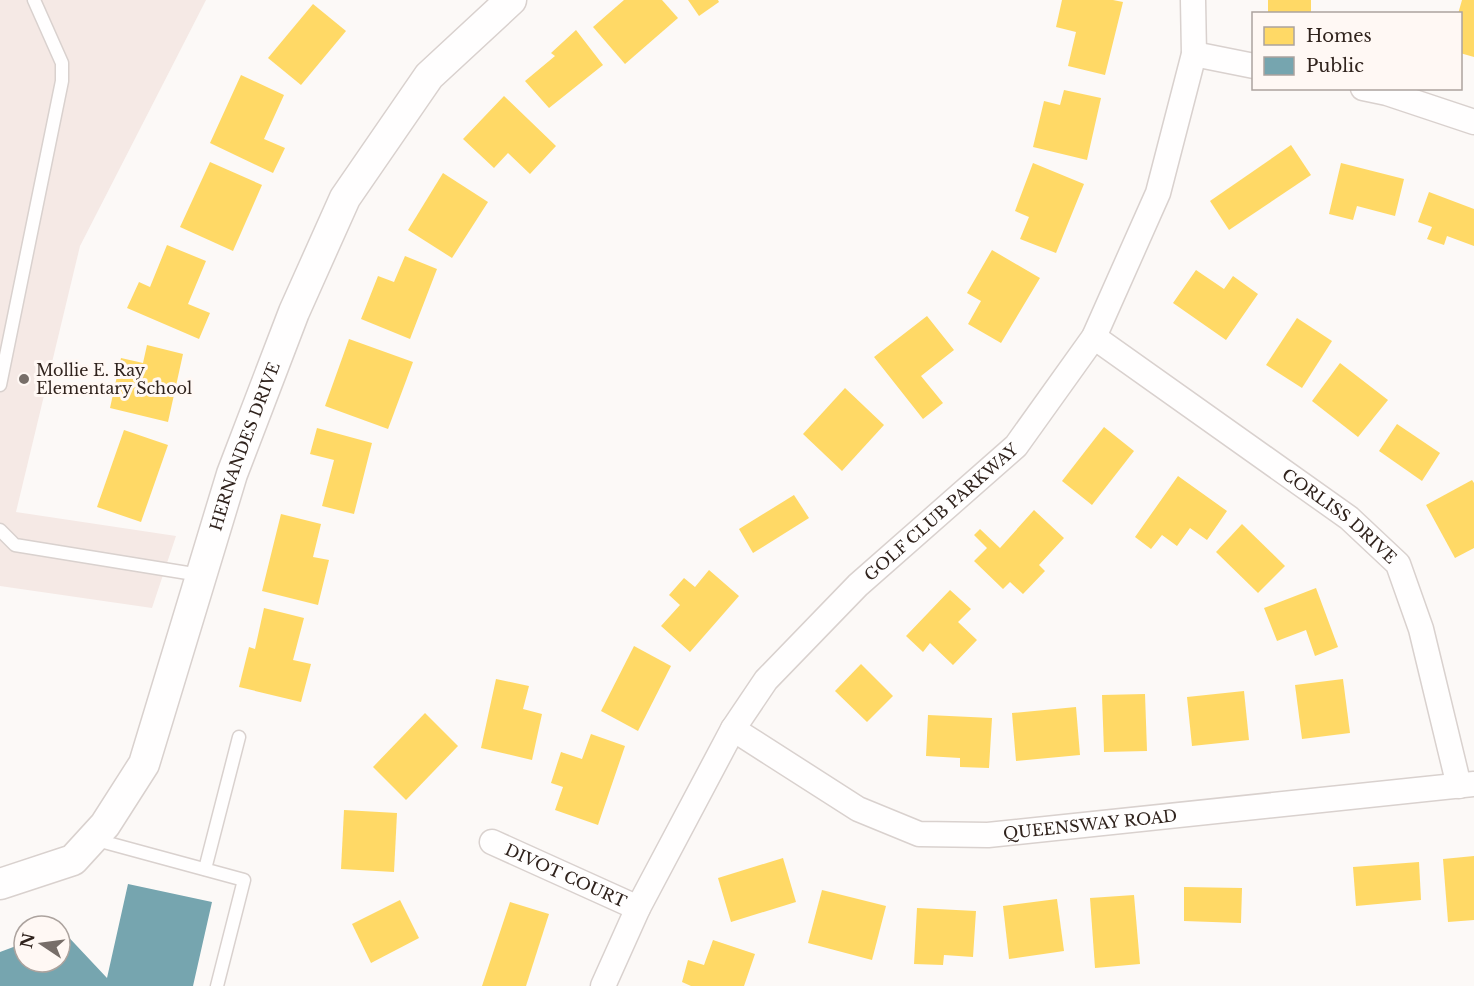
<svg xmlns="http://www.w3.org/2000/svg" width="1474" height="986" viewBox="0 0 1474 986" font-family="'Libre Baskerville',serif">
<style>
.built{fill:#f5e9e5}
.homes{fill:#ffd966}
.public{fill:#76a5af}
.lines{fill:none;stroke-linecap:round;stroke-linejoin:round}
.service-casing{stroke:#d9d1ce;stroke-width:15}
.minor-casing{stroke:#d9d1ce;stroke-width:27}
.tertiary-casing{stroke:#d9d1ce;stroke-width:33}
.service{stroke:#fffefe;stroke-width:12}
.minor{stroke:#fffefe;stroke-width:24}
.tertiary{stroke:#fffefe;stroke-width:30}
.poi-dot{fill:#776e69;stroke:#fff8f4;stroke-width:2}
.labels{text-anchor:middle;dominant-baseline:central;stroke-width:6;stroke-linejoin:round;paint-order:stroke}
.poi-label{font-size:16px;fill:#30231d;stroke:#fff8f4;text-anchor:start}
.street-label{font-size:16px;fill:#30231d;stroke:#fff8f4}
</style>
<rect width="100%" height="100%" fill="#fcf9f7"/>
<polygon class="built" points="0,0 206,0 80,246 16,512 176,536 152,608 0,586"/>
<g class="homes">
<polygon points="624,0 662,0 678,18 625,64 593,27"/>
<polygon points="688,0 718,0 719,2 699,16"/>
<polygon points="1062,0 1113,0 1123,2 1105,75 1068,66 1076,32 1056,27"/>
<rect x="1268" y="0" width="43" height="14"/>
<polygon points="1462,0 1474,0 1474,57 1460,53 1460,14 1458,14"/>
<polygon points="313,4 346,31 301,85 268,58"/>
<polygon points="576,30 603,65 549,108 525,81 555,56 551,53"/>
<polygon points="241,75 284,95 264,139 285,148 273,173 210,143"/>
<polygon points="1064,90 1101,98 1087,160 1033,147 1044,101 1060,105"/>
<polygon points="504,96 556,146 530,174 508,153 494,168 463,139"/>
<polygon points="1291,145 1311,175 1229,230 1210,201"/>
<polygon points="210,162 262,185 233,251 180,227"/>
<polygon points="1033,163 1084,184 1056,253 1020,239 1029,217 1015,211"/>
<polygon points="1341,163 1404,179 1395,216 1357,206 1353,220 1329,214"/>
<polygon points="443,173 488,202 452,258 408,230"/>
<polygon points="1429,192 1474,209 1474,246 1447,236 1444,245 1427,239 1432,227 1418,222"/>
<polygon points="167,245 206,261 188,304 210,313 199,339 127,308 139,282 150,287"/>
<polygon points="992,250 1040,278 1001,343 968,324 981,301 967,293"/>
<polygon points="405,256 437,269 410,339 361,319 378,276 394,282"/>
<polygon points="1196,270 1224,289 1233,276 1258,294 1226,340 1173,303"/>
<polygon points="927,316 954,350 921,376 943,403 923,419 874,357"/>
<polygon points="1297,318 1332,341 1302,388 1266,365"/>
<polygon points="349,339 413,362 388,429 325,406"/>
<polygon points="147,345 183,354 168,422 110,408 121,358 143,363"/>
<polygon points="1340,363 1388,400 1358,437 1312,401"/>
<polygon points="845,388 884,425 842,471 803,434"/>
<polygon points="1397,424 1440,453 1422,481 1379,451"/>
<polygon points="1104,427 1134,451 1092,505 1062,481"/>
<polygon points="317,428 372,443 354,514 322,506 334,460 310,454"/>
<polygon points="124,430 168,445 141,522 97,507"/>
<polygon points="1178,476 1227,511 1207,540 1190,528 1177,546 1162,535 1151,549 1135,537"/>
<polygon points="1472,480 1474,483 1474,548 1455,558 1426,505"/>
<polygon points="794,495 809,518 753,553 739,529"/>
<polygon points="1034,510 1064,538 1039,565 1045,571 1023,594 1010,582 1003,589 974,561 987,548 974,535 980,529 1000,548"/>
<polygon points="281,514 321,524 313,557 329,560 318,605 262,591"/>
<polygon points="1242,524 1285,566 1258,593 1216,552"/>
<polygon points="709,570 739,596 690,652 661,626 680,605 669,595 684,578 695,587"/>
<polygon points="1316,588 1338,647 1315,656 1306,630 1277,641 1264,608"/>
<polygon points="950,590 971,609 958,622 977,640 953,665 930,643 923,652 906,636"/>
<polygon points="264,608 304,618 293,660 311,664 301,702 239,687 249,647 255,649"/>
<polygon points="634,646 671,666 638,731 601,711"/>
<polygon points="861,664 893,696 867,722 835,691"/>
<polygon points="496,679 529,686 523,709 542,714 532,760 481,748"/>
<polygon points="1343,679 1350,733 1302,739 1295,685"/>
<polygon points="1244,691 1249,740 1192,746 1187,697"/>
<polygon points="1145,694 1147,751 1104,752 1102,695"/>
<polygon points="1076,707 1080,755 1016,761 1012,713"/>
<polygon points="425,713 458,746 406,800 373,767"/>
<polygon points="928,715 992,718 989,768 960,767 960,758 926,756"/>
<polygon points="591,734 625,746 598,825 555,810 563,787 551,783 561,752 582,759"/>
<polygon points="344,810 397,813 394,872 341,869"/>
<polygon points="1474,856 1474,920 1448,922 1443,859"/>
<polygon points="783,858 796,902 731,922 718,878"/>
<polygon points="1419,862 1421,900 1356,906 1353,867"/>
<polygon points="1184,887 1242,888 1241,923 1184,921"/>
<polygon points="822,890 886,906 872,960 808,943"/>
<polygon points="1134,895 1140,964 1095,968 1090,898"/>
<polygon points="1057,899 1064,951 1009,959 1003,906"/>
<polygon points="400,900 419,938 371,963 352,924"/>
<polygon points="510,902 549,914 526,986 482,986"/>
<polygon points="917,908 976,911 973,957 944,955 943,965 914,964"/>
<polygon points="713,940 755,954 744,986 691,986 682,982 688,960 704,965"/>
</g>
<polygon class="public" points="128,884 212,902 193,986 0,986 0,952 24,943 24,962 60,962 60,928 107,978"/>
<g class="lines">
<defs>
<g id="service">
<polyline points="0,385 62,81 62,63 34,0"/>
<polyline points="0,530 15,545 200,575"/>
<polyline points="93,839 244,880 217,986"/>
<polyline points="205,869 239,737"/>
</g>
<g id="minor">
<polyline points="1194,54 1254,66"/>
<polyline points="1363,88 1387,93 1474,122"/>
<path id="s1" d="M1094,337L1349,518L1398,564L1421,629L1459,786"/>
<path id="s2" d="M733,729L858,809L919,834L988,835L1474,784"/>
<path id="s3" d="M492,842L638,908"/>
<path id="s4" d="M603,986L638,908L733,729L766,680L858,585L1016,446L1094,337L1158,193L1194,54L1193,0"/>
</g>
<g id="tertiary">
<path id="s5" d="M0,884L73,860L105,825L144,764L232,474L294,312L345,198L429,76L511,0"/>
</g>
</defs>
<use href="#service" class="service-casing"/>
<use href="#minor" class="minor-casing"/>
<use href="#tertiary" class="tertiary-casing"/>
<use href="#service" class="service"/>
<use href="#minor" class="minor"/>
<use href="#tertiary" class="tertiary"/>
</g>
<circle class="poi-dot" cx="24" cy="379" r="6"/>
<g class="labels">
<g class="poi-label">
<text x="36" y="370">Mollie E. Ray<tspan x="36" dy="18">Elementary School</tspan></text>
</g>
<g class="street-label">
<text stroke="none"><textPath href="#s5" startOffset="530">HERNANDES DRIVE</textPath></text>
<text stroke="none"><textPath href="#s4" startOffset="590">GOLF CLUB PARKWAY</textPath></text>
<text stroke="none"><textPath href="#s1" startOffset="304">CORLISS DRIVE</textPath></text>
<text stroke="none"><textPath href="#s2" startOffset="386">QUEENSWAY ROAD</textPath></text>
<text stroke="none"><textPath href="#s3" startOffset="81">DIVOT COURT</textPath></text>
</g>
</g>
<rect x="1252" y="12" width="210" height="78" fill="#fff8f4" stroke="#aca39e" stroke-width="1.5"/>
<rect x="1264" y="27" width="30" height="18" fill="#ffd966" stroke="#aca39e" stroke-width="1.5"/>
<text x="1306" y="42" font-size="18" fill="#30231d">Homes</text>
<rect x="1264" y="57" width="30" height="18" fill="#76a5af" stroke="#aca39e" stroke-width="1.5"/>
<text x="1306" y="72" font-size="18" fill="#30231d">Public</text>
<g transform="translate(42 944) rotate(283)"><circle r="28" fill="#fff8f4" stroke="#aca39e" stroke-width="1.5"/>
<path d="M0-4.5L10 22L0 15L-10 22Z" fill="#776e69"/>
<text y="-9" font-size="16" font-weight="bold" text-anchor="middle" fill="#30231d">N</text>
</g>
</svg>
